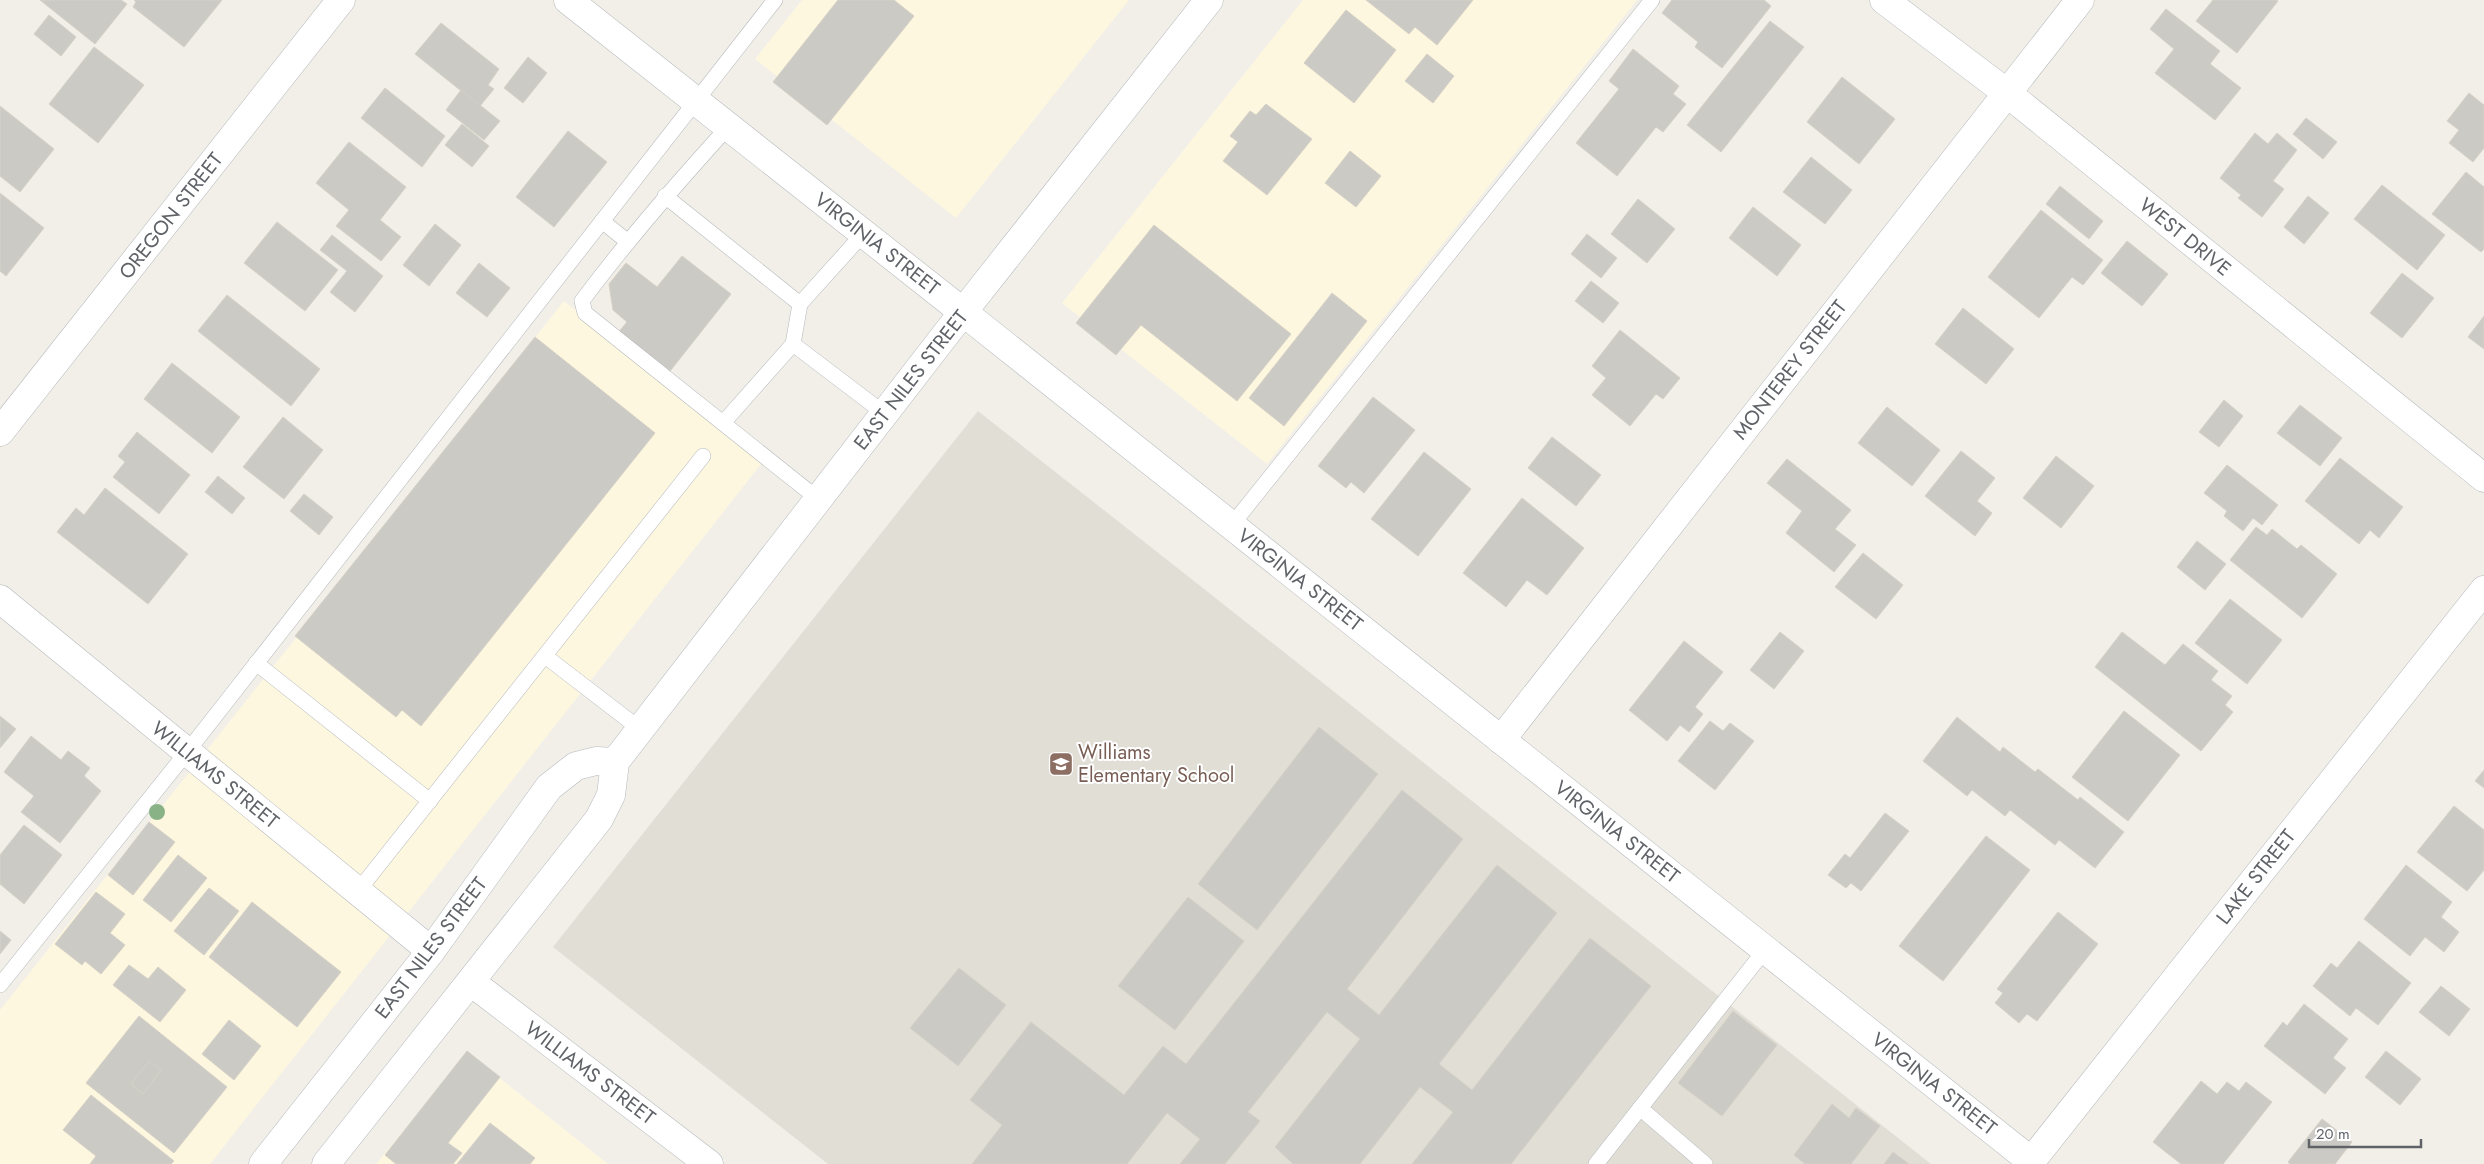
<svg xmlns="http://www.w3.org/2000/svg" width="2484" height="1164" viewBox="0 0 2484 1164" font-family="Jost,sans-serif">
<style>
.commercial{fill:#fef7e0}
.education{fill:#e1ded6}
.building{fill:#cccac5;stroke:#d6d1c6;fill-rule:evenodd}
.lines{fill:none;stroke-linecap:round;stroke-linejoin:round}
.lane-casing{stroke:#b5b8bc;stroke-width:16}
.street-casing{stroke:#b5b8bc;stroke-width:29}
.secondary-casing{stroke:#b6babf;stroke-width:29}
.lane{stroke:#fff;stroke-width:15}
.street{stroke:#fff;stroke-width:28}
.secondary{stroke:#fff;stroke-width:28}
.tree{fill:#89b387}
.labels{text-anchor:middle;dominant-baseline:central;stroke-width:4;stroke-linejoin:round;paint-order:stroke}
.street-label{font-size:20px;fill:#5f6368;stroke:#fff}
.education-label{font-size:20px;fill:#785e54;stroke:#fff;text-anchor:start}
</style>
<rect width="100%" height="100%" fill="#f1efe8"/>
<g class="commercial">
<polygon points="802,0 1129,0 956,218 755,59"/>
<polygon points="1303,0 1637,0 1267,464 1062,303"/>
<polygon points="564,301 765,459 210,1164 0,1164 0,1010"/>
<polygon points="468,1053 608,1164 376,1164"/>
</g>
<polygon class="education" points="978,411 1194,581 1931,1164 828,1164 553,947"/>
<g class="building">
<polygon points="40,0 121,0 127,4 95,44"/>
<polygon points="134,0 222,0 184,47 133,7 136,2"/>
<polygon points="838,0 894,0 914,16 827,125 773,82"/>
<polygon points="1366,0 1473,0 1437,45 1415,27 1409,34"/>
<polygon points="1672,0 1764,0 1771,6 1722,68 1695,47 1698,42 1662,13"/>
<polygon points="2213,0 2276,0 2278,1 2237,53 2196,21"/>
<polygon points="2166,9 2220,51 2210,64 2241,88 2215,120 2155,73 2174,49 2150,29"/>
<polygon points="1346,10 1396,50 1354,103 1304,63"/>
<polygon points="49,15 76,37 61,56 34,34"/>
<polygon points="1770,21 1804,47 1721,152 1687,125"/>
<polygon points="441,23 499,69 488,85 494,89 480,106 415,54"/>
<polygon points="94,47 144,85 98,143 49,104"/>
<polygon points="1633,49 1679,86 1673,94 1686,104 1663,132 1656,127 1617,176 1576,143 1619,89 1609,81"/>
<polygon points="1427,54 1454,76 1433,103 1405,81"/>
<polygon points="528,57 547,73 523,103 504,88"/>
<polygon points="1842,77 1895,119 1859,164 1807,122"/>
<polygon points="385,88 445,136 422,167 361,118"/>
<polygon points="461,90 500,121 484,140 446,110"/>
<polygon points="2469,93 2484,105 2484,148 2473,162 2449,143 2459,130 2447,121"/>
<polygon points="1266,104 1312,139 1267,195 1223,161 1238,142 1230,136 1250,111 1256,115"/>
<polygon points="0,106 54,149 20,192 0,176"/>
<polygon points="2306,118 2337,142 2323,159 2293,134"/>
<polygon points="462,124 489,146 472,167 445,145"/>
<polygon points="568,131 607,162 554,227 516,197"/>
<polygon points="2255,133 2268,144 2277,133 2297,150 2273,181 2284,189 2262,217 2238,198 2241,195 2220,178"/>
<polygon points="349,142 406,187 380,220 401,237 381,261 336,226 349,210 316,183"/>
<polygon points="1350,151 1381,176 1356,207 1325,183"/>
<polygon points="1811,157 1852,190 1825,224 1783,192"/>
<polygon points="2466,172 2484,187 2484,249 2481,252 2432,214"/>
<polygon points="2382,185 2445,235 2417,270 2354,219"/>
<polygon points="2060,186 2103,221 2089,239 2046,204"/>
<polygon points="0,193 44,228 6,276 0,271"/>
<polygon points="2308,196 2329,213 2304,244 2284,227"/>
<polygon points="1638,199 1675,229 1647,263 1611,234"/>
<polygon points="1753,207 1801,245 1777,276 1729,238"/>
<polygon points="2041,210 2103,260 2083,285 2072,277 2039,318 1988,277"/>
<polygon points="277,222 338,270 305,311 244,263"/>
<polygon points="435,224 461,245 429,286 403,265"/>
<polygon points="1154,225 1291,334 1237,401 1141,325 1116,355 1076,323"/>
<polygon points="1587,234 1617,258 1601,278 1571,254"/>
<polygon points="332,235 383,276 355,312 330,292 347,271 320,250"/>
<polygon points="2127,241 2168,274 2142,306 2101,273"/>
<polygon points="682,256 731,294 667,375 616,335 627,322 613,310 609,284 626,263 657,287"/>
<polygon points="479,263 510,288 487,317 456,293"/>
<polygon points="2402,273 2434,298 2402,338 2370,313"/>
<polygon points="1591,281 1619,303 1603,323 1575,301"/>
<polygon points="1332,293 1367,321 1284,426 1249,398"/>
<polygon points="227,295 320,369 291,406 198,331"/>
<polygon points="1963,308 2014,349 1986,384 1935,344"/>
<polygon points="2484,316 2484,349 2468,337"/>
<polygon points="1620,330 1680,378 1663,399 1656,394 1630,426 1592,395 1606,378 1592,366"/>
<polygon points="535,337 655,433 421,726 402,710 396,717 295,636"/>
<polygon points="172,363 240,417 212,453 144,399"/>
<polygon points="1373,397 1415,430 1364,493 1351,482 1346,488 1318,466"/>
<polygon points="2224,400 2243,416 2219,447 2199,432"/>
<polygon points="2300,405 2342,438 2320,466 2277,433"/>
<polygon points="1887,407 1940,450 1912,486 1858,443"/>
<polygon points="283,417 323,450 284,499 243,467"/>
<polygon points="137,432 190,475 159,514 113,477 125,462 118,456"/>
<polygon points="1552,437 1601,475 1576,506 1528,468"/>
<polygon points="1961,451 1995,478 1977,501 1992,513 1975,536 1925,496"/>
<polygon points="1424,452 1471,489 1418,556 1371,519"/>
<polygon points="2056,456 2094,486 2061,528 2023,498"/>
<polygon points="2340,458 2403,507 2379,538 2370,530 2359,544 2305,501"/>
<polygon points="1787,459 1851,510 1835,529 1856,545 1834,572 1786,533 1802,511 1767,483"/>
<polygon points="2227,465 2278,505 2262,525 2253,518 2243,531 2224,516 2227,511 2204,493"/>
<polygon points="218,476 245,498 232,514 205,492"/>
<polygon points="105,488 188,554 148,604 57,532 76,508 84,515"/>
<polygon points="304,494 333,517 319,535 290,511"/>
<polygon points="1522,498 1584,548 1547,595 1527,580 1506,607 1463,573"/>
<polygon points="2256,527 2267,535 2272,529 2297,549 2301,545 2337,574 2302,618 2230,560"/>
<polygon points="2197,541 2226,564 2205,590 2177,567"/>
<polygon points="1863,553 1903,585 1876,619 1835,587"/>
<polygon points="2230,599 2282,640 2247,684 2195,643"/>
<polygon points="1780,632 1804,651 1774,689 1750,670"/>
<polygon points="2122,632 2165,665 2183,644 2218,671 2211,680 2232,696 2225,705 2233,712 2201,751 2095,667"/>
<polygon points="1684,641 1723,672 1695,707 1703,714 1689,732 1680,725 1667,741 1629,710"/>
<polygon points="2124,711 2180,755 2128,821 2072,777"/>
<polygon points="0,716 16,729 0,748"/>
<polygon points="1957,717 2000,752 2003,747 2035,772 2038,769 2078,800 2080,797 2124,832 2095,868 2059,840 2055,845 2010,810 2005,816 1972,790 1967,796 1923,761"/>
<polygon points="1710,721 1723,731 1730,723 1754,741 1715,790 1678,761"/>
<polygon points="1319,727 1378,774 1257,930 1198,884"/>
<polygon points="31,736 61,760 68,751 90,768 84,776 101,791 60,843 21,812 34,796 4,772"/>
<polygon points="2484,770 2484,788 2475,781"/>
<polygon points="1402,790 1463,839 1347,989 1379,1015 1497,865 1557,913 1439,1064 1472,1090 1590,938 1651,986 1511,1164 1412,1164 1453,1112 1420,1087 1360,1164 1293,1164 1275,1147 1360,1039 1327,1012 1248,1112 1260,1121 1225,1164 1180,1164 1200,1139 1167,1113 1127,1164 972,1164 1002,1125 970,1100 1031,1022 1124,1095 1163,1046 1186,1064"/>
<polygon points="2454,806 2484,830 2484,870 2467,891 2417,852"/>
<polygon points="1885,813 1909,831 1861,891 1851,883 1846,888 1828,875 1845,854 1850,858"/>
<polygon points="149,822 175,842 133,895 108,875"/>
<polygon points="24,825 62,855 24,904 0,884 0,855"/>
<polygon points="1986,836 2030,870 1943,981 1899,946"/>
<polygon points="178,855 207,878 171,922 143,900"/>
<polygon points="2406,865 2452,902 2441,917 2459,932 2444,952 2425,937 2410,956 2364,919"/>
<polygon points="209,888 239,911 204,955 174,931"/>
<polygon points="96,892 125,914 110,933 125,945 101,974 85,961 82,965 55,944"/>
<polygon points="1188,897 1244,941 1175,1030 1118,986"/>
<polygon points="252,902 341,972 297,1027 209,957"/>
<polygon points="2058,912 2098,944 2037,1021 2027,1014 2019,1023 1995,1003 2003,993 1997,989"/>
<polygon points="0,931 11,940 0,954"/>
<polygon points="2359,941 2411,983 2378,1025 2356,1008 2350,1016 2313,986 2331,963 2337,968"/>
<polygon points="129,965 148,979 158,967 186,990 160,1022 113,985"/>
<polygon points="959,968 1006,1005 958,1066 910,1028"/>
<polygon points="2441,986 2470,1009 2449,1036 2419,1012"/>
<polygon points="2304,1004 2348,1039 2333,1058 2346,1068 2325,1094 2264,1046 2283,1022 2287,1026"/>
<polygon points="1733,1011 1777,1045 1722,1116 1678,1083"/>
<path d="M139,1016L227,1087L174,1153L86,1083ZM149,1061L161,1070L143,1094L131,1084Z"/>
<polygon points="229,1020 261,1046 234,1080 202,1054"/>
<polygon points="467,1051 500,1077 448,1143 462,1153 453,1164 396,1164 385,1155"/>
<polygon points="2386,1051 2421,1079 2400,1105 2365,1077"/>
<polygon points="149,1061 161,1070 143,1094 131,1084"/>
<polygon points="2201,1081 2217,1094 2227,1082 2239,1091 2246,1082 2272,1102 2223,1164 2181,1164 2153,1142"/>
<polygon points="91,1095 174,1161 171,1164 90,1164 96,1156 63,1130"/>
<polygon points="1832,1104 1849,1118 1856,1108 1880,1126 1851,1164 1805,1164 1794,1155"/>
<polygon points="2322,1119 2352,1142 2335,1164 2290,1164 2288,1162"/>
<polygon points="490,1123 535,1158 530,1164 457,1164"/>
<polygon points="1893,1152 1909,1164 1884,1164"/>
</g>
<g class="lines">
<defs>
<g id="lane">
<path d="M729,126C677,183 628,239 582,301L585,313L818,499"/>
<polyline points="665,196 800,304"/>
<polyline points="602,221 628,242"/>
<polyline points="793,344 885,414"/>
<polyline points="723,423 793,344 800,304 863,234"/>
<polyline points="1231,526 1652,0"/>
<polyline points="545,656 640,729"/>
<polyline points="256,663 430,801"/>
<polyline points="358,891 703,456"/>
<polyline points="0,985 187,752 775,0"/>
<polyline points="1640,1108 1705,1164"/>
<polyline points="1596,1164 1765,950"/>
</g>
<g id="street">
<polyline points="568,0 963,312"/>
<polyline points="1884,0 2007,93 2484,478"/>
<polyline points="0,432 341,0"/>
<polyline points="0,599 431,951"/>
<polyline points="1501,740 2080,0"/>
<polyline points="471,982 709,1164"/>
<polyline points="2029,1164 2484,590"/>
</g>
<g id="secondary">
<polyline points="963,312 2031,1161"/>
<polyline points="263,1164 431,951 549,787 576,766 596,761 615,762"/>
<polyline points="326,1164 599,819 611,795 615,762 963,312 1209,0"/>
</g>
</defs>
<use href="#lane" class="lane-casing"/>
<use href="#street" class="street-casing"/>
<use href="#secondary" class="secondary-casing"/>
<use href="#lane" class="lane"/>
<use href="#street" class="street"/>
<use href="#secondary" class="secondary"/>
</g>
<circle class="tree" cx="157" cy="812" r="8"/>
<defs>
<symbol id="school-square" viewBox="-11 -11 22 22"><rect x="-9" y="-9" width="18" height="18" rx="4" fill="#8d6e63" stroke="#fff"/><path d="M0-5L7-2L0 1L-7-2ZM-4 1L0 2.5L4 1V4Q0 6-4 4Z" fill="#fff"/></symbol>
</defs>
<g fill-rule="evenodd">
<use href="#school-square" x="1047" y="750" width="28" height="28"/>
</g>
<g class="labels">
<g class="street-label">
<text transform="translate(171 216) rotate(-52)">OREGON STREET</text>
<text transform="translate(2185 237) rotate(39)">WEST DRIVE</text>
<text transform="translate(877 244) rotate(38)">VIRGINIA STREET</text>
<text transform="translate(1790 370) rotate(-52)">MONTEREY STREET</text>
<text transform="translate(911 380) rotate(-52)">EAST NILES STREET</text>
<text transform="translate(1300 580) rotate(38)">VIRGINIA STREET</text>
<text transform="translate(215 775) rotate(39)">WILLIAMS STREET</text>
<text transform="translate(1617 832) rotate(38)">VIRGINIA STREET</text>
<text transform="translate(2256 877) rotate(-52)">LAKE STREET</text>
<text transform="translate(431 948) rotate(-53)">EAST NILES STREET</text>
<text transform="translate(590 1073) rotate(37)">WILLIAMS STREET</text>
<text transform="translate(1934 1084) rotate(38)">VIRGINIA STREET</text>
</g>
<g class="education-label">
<text x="1078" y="752">Williams<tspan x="1078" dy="23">Elementary School</tspan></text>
</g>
</g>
<path d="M2309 1139v8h112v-8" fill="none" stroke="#5f6368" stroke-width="2.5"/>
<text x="2316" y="1139" font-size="15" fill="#5f6368" stroke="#ffffff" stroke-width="4" paint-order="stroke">20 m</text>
</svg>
